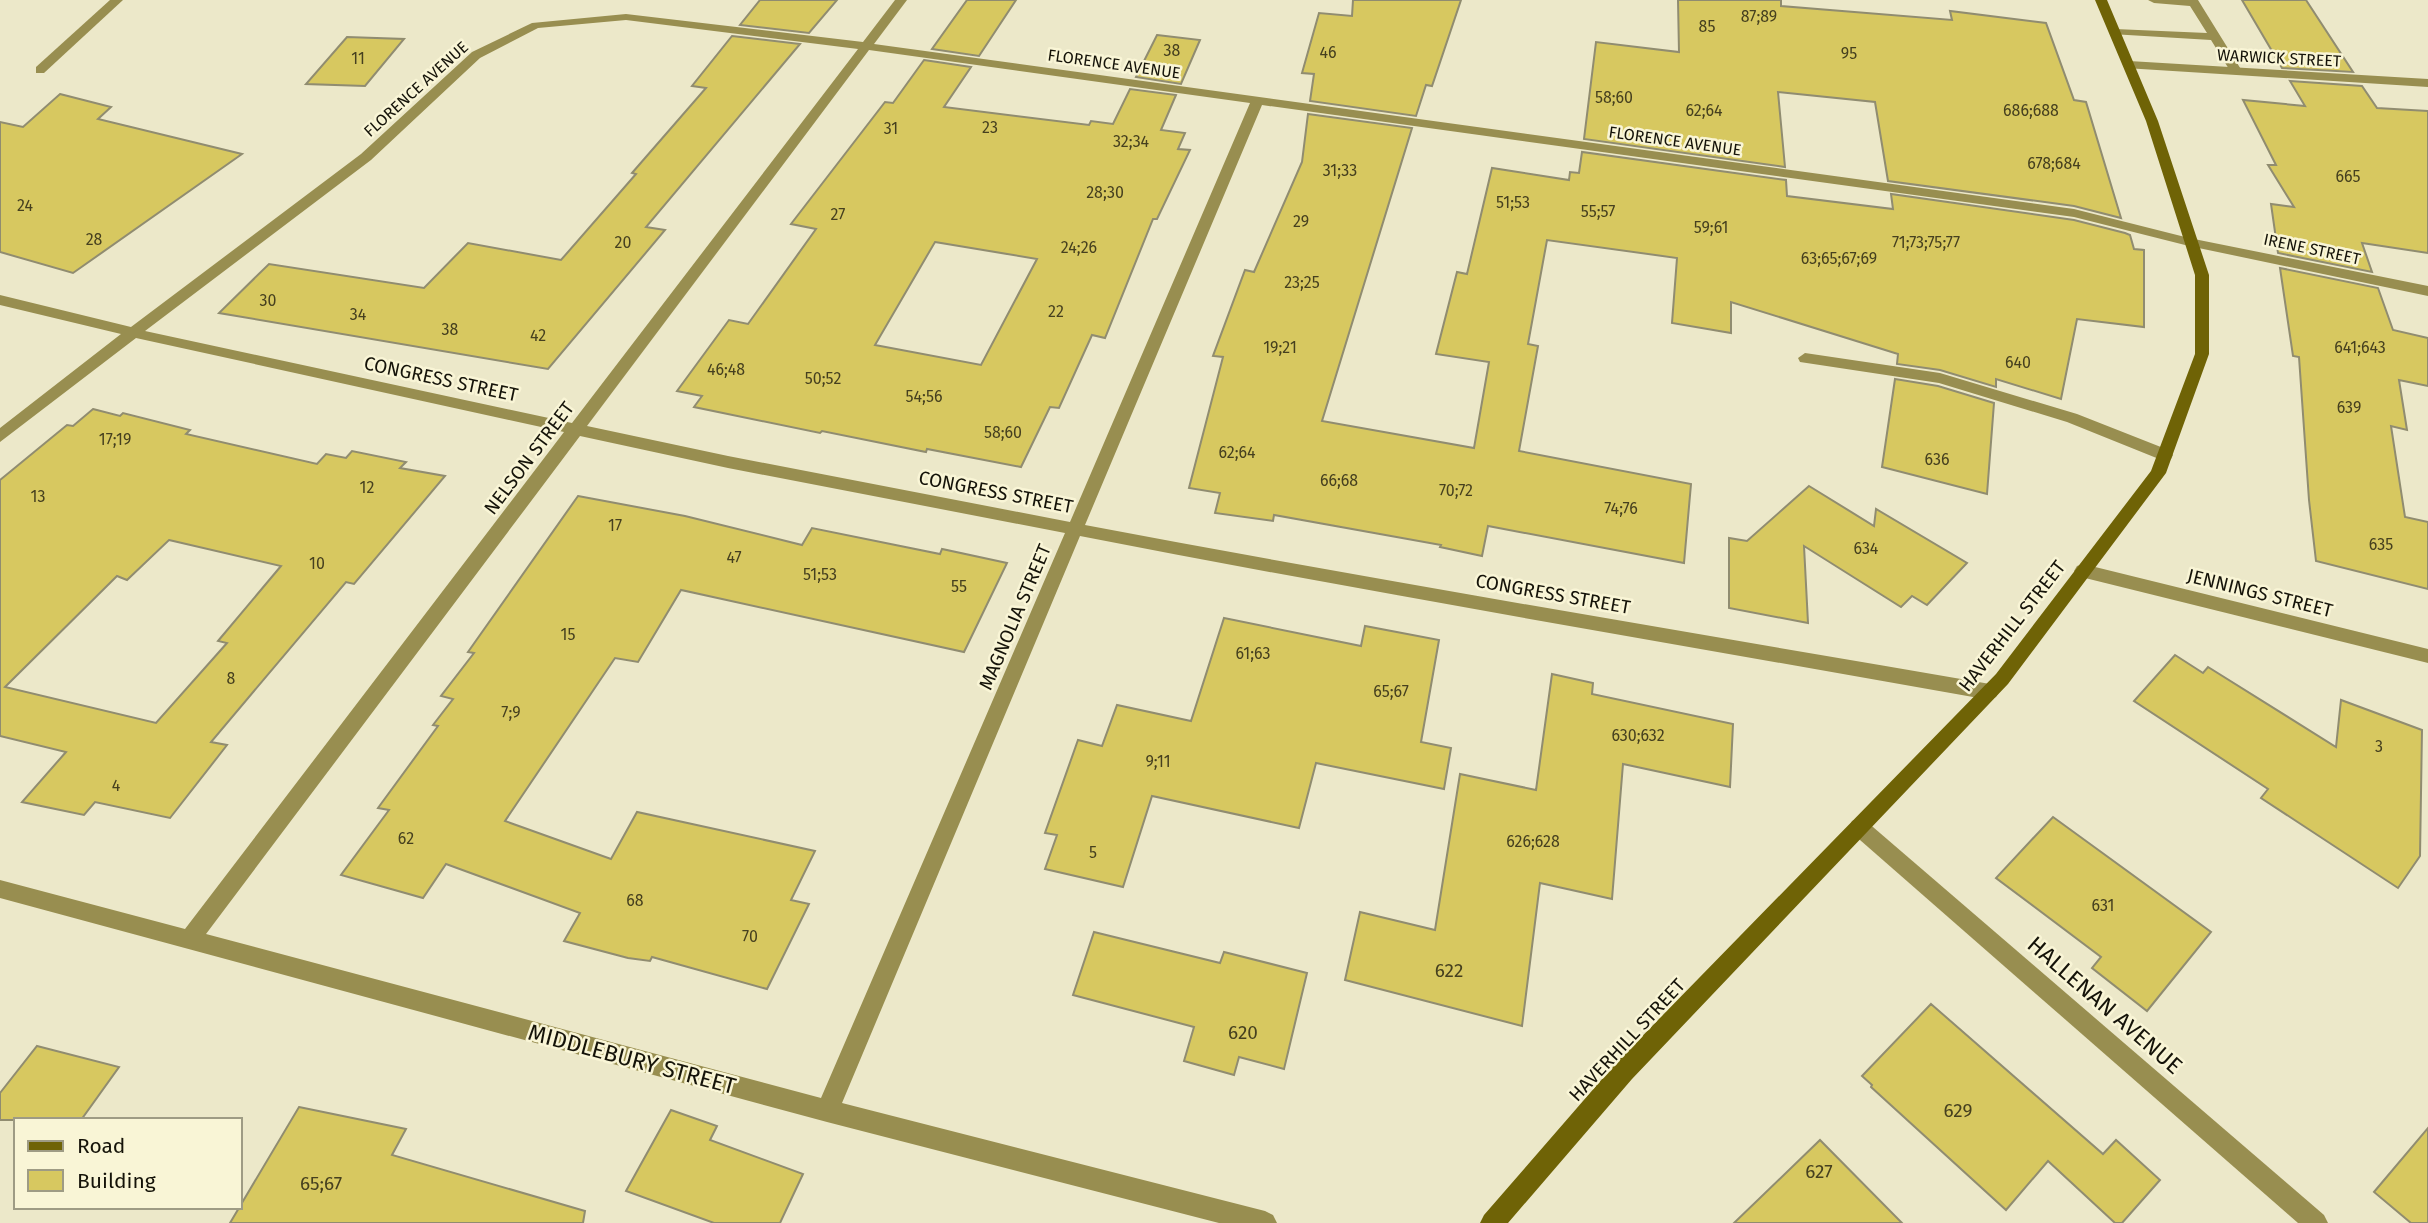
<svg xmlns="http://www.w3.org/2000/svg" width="2428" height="1223" viewBox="0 0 2428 1223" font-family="'Fira Sans',sans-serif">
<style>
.building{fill:#d7c860;stroke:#908c70;stroke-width:2;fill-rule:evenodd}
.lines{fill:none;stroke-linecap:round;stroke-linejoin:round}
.service{fill:#988e50;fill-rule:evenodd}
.minor{fill:#988e50;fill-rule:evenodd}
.secondary{fill:#6f6306;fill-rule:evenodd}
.labels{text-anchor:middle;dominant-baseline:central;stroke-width:5;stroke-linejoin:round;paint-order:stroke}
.number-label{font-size:16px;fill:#46401f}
.far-street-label{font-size:16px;fill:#151309;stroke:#f9f5d6}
.street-label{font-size:19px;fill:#151309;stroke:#f9f5d6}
.near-number-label{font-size:19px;fill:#46401f}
.near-street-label{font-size:23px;fill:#151309;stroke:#f9f5d6}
</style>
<rect width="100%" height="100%" fill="#ece8c9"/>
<g class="building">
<polygon points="760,0 837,0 809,33 740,25"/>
<polygon points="967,0 1016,0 979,56 932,49"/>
<polygon points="1353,0 1461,0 1432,86 1426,85 1416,116 1310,101 1314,74 1302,73 1319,13 1352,16"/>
<polygon points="1678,0 1781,0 1781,6 1952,20 1950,11 2046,23 2074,100 2086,102 2121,218 2074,206 1888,181 1875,102 1778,92 1785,167 1584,139 1596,42 1679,52"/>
<polygon points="2242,0 2306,0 2353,72 2282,68"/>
<polygon points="1157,35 1200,40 1181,84 1136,77"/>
<polygon points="732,36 800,44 646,227 665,230 548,369 219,313 269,264 424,288 468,243 561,260 636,174 632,173 706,88 692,86"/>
<polygon points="347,37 404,39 365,86 306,84"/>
<path d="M924,60L971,67L944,107L1089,125L1091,121L1113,124L1130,89L1176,95L1161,130L1185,133L1178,149L1190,150L1157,219H1153L1105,338L1092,335L1059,408L1050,407L1021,467L927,449L926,452L822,431L820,433L694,407L702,396L677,391L729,320L748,324L816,229L791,224L885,102L893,103ZM935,242L1037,259L981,365L875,345Z"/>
<polygon points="2290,81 2362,86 2377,108 2428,111 2428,253 2362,243 2372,272 2278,253 2271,204 2294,207 2268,165 2276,165 2243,100 2305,106"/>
<polygon points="60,94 111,107 98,119 242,154 73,273 0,252 0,122 23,127"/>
<polygon points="1308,114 1412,128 1322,421 1474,448 1489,362 1436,354 1457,272 1467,274 1492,168 1569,180 1570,172 1579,173 1582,152 1786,180 1787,196 1893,209 1891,194 2074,220 2125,233 2130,235 2134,249 2144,250 2144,327 2077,319 2061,399 1996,379 1996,387 1940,370 1897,364 1898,354 1731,302 1731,333 1672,323 1677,258 1547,240 1528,344 1538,346 1519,451 1691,484 1684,563 1488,526 1482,556 1440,547 1441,545 1274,515 1273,521 1215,513 1220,493 1189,488 1223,357 1213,356 1245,270 1254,272 1302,162"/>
<polygon points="2280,268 2378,288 2393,330 2428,338 2428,386 2399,380 2407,430 2391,426 2405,517 2428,522 2428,589 2316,561 2309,500 2299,357 2293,356"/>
<polygon points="1895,379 1938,386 1994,403 1987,494 1882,467"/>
<path d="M93,409L120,416L123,413L190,430L186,434L317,464L326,454L346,458L352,451L406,462L400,468L445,476L354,584L346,582L211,742L227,745L170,818L95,802L84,815L22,802L66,752L0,736V480L67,425L73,426ZM169,540L281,566L218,641L227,643L156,723L5,687L117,576L127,580Z"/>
<polygon points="1809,486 1874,526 1876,509 1967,563 1927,605 1912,596 1901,607 1804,546 1808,623 1729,608 1729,538 1747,541"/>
<polygon points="578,496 685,516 802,545 812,528 940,554 942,549 1007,563 964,652 681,590 638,662 615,658 505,821 611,859 637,812 815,851 791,900 809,904 767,989 652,957 650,961 628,958 564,941 580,913 446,864 423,898 341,875 389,810 378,808 438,726 433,725 453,699 441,696 474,653 468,652"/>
<polygon points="1224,618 1361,646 1365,626 1439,640 1421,742 1451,748 1444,789 1316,763 1299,828 1152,796 1123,887 1045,869 1057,835 1045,833 1078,740 1102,746 1117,705 1191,721"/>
<polygon points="2175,655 2203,673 2208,667 2336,747 2341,700 2422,730 2420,856 2398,888 2261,798 2268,789 2134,701"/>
<polygon points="1552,674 1593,683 1592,694 1733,724 1730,787 1623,764 1612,899 1540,883 1522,1026 1345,980 1360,912 1435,930 1460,774 1536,790"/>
<polygon points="2053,817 2211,932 2147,1011 2092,968 2101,957 1996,878"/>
<polygon points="1094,932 1220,963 1224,952 1307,973 1284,1069 1239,1057 1234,1075 1184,1061 1194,1027 1073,995"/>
<polygon points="1931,1004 2103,1154 2116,1140 2160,1180 2122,1223 2115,1223 2048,1161 2006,1210 1871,1087 1872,1085 1862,1076"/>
<polygon points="37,1046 119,1067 81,1120 0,1120 0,1093"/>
<polygon points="299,1107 406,1129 392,1155 585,1211 583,1223 230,1223"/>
<polygon points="671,1110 717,1126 710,1140 803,1174 780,1223 714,1223 626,1191"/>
<polygon points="2428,1128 2428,1223 2411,1223 2374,1192"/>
<polygon points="1820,1140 1902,1223 1734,1223"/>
</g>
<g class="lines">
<g class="service">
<polygon points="2148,0 2198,0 2242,71 2240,74 2232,74 2211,40 2111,34 2109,32 2115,29 2207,33 2190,6 2154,3"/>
<polygon points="1805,353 1940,373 2077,414 2171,451 2173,455 2171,459 2159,459 2067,422 1939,383 1800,362 1798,358"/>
</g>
<g class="minor">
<polygon points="110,0 123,0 44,73 36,73 36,67"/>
<path d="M895,0H907L874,44L2074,209L2189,238L2428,286V296L2189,246L2074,217L1262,105L1085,525C1386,582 1688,632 1990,684L1996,687L1999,692L1996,697L1990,700C1687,646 1383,595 1080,536L842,1103L1265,1211L1273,1215L1277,1223H1219L827,1122L0,898V880L185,929L564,432L136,338L0,442V428L121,334L0,305V295L131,327L361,154L472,52L532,23L626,14L863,42ZM626,20L858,49L572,423L145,331L371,160L480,58L538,28ZM869,50L1250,103L1070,522L728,456L587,426ZM580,436L728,468L1065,533L821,1098L206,934Z"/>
<polygon points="2129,61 2428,79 2428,87 2125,68 2123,65"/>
<polygon points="2083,564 2428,649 2428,663 2077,576 2074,571 2077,566"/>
<polygon points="1859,818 1866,821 2324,1215 2328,1223 2298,1223 1852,833 1849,827 1852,821"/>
</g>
<polygon class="secondary" points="2095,0 2107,0 2158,121 2209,275 2209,354 2166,473 2008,684 1632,1079 1508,1223 1480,1223 1484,1215 1616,1063 1996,674 2151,471 2195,354 2195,275 2146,121"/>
</g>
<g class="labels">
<g class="number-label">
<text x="1759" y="16">87;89</text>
<text x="1707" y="26">85</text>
<text x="1172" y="50">38</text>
<text x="1328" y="52">46</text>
<text x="1849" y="53">95</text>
<text x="358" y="58">11</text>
<text x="1614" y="97">58;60</text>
<text x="1704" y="110">62;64</text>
<text x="2031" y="110">686;688</text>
<text x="990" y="127">23</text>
<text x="891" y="128">31</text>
<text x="1131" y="141">32;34</text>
<text x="2054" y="163">678;684</text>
<text x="1340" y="170">31;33</text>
<text x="2348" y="176">665</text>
<text x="1105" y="192">28;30</text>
<text x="1513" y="202">51;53</text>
<text x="25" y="205">24</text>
<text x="1598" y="211">55;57</text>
<text x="838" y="214">27</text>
<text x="1301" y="221">29</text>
<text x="1711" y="227">59;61</text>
<text x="94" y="239">28</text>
<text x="623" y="242">20</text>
<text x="1926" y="242">71;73;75;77</text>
<text x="1079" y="247">24;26</text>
<text x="1839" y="258">63;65;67;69</text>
<text x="1302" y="282">23;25</text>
<text x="268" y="300">30</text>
<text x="1056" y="311">22</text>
<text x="358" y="314">34</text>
<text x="450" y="329">38</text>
<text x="538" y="335">42</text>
<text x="1280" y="347">19;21</text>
<text x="2360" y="347">641;643</text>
<text x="2018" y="362">640</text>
<text x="726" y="369">46;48</text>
<text x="823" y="378">50;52</text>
<text x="924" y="396">54;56</text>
<text x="2349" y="407">639</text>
<text x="1003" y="432">58;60</text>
<text x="115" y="439">17;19</text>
<text x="1237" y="452">62;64</text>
<text x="1937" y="459">636</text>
<text x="1339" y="480">66;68</text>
<text x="367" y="487">12</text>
<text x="1456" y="490">70;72</text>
<text x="38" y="496">13</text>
<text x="1621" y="508">74;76</text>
<text x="615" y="525">17</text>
<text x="2381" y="544">635</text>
<text x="1866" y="548">634</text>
<text x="734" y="557">47</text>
<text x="317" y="563">10</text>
<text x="820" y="574">51;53</text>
<text x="959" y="586">55</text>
<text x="568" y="634">15</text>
<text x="1253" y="653">61;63</text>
<text x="231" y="678">8</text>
<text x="1391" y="691">65;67</text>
<text x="511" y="712">7;9</text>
<text x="1638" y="735">630;632</text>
<text x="2379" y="746">3</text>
<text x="1158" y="761">9;11</text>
<text x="116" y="785">4</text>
<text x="406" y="838">62</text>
<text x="1533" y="841">626;628</text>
<text x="1093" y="852">5</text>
<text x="635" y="900">68</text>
<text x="2103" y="905">631</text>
<text x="750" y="936">70</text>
</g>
<g class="far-street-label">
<text transform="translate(2279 58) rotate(3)">WARWICK STREET</text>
<text transform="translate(1114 64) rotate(8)">FLORENCE AVENUE</text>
<text transform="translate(416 89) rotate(-42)">FLORENCE AVENUE</text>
<text transform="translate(1675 141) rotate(8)">FLORENCE AVENUE</text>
<text transform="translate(2312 249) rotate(12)">IRENE STREET</text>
</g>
<g class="street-label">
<text transform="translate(441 379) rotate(12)">CONGRESS STREET</text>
<text transform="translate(529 458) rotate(-53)">NELSON STREET</text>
<text transform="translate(996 492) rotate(11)">CONGRESS STREET</text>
<text transform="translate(2260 593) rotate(14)">JENNINGS STREET</text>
<text transform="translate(1553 594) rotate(10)">CONGRESS STREET</text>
<text transform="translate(1015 617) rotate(-67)">MAGNOLIA STREET</text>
<text transform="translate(2012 626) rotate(-52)">HAVERHILL STREET</text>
<text transform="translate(1627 1040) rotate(-47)">HAVERHILL STREET</text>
</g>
<g class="near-number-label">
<text x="1449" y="970">622</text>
<text x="1243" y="1032">620</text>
<text x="1958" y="1110">629</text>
<text x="1819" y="1171">627</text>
<text x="321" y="1183">65;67</text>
</g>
<g class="near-street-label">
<text transform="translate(2105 1005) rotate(41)">HALLENAN AVENUE</text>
<text transform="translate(632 1059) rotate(15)">MIDDLEBURY STREET</text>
</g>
</g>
<rect x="14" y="1118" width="228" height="91" fill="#f9f5d6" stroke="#9e9b84" stroke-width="2"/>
<rect x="28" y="1141" width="35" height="10" fill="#6f6306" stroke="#9e9b84" stroke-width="2"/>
<text x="77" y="1153" font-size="21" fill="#151309">Road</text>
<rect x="28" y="1170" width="35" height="21" fill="#d7c860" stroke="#9e9b84" stroke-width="2"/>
<text x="77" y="1188" font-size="21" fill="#151309">Building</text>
</svg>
